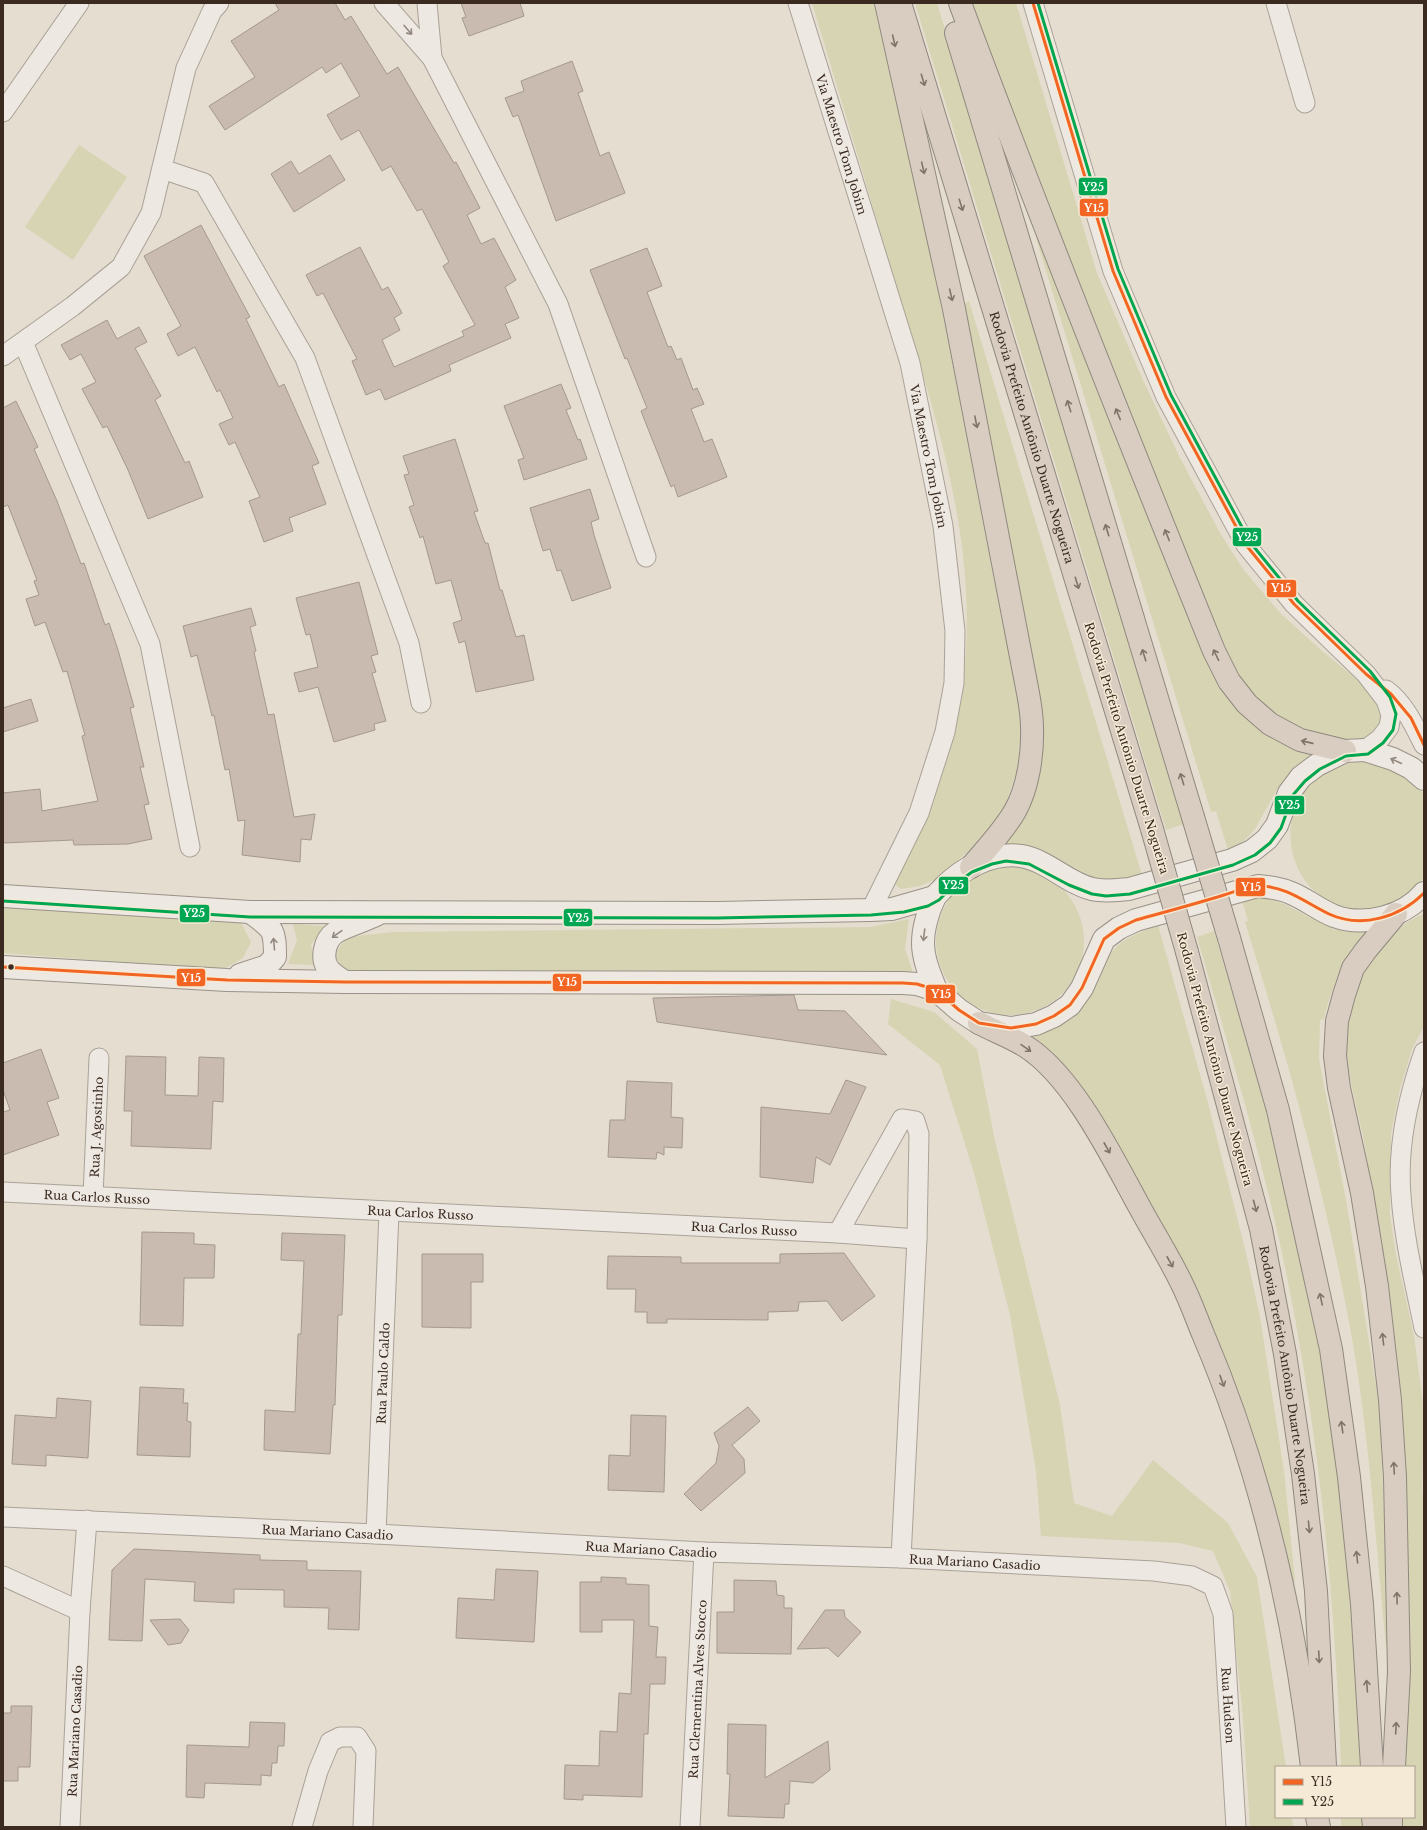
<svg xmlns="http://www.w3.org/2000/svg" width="1427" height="1830" viewBox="0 0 1427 1830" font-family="'Libre Baskerville',serif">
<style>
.green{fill:#d6d4b2}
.building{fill:#c9bbb0;stroke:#a5988f}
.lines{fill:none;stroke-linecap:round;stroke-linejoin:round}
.minor-casing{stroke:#aaa298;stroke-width:21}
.secondary-casing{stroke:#9a9288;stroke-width:24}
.motorway-casing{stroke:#90887f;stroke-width:24}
.minor{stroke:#ede8e1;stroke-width:19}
.secondary{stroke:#ede8e1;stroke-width:22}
.motorway{stroke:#d8cdc0;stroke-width:22}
.motorway-bridge-casing{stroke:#90887f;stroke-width:24;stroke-linecap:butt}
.motorway-bridge{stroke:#d8cdc0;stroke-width:22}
.bus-1-casing{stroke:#f5ead6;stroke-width:6}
.bus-2-casing{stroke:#f5ead6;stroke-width:6}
.bus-1{stroke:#f26522;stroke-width:3}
.bus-2{stroke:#00a651;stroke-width:3}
.oneway{stroke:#948980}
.oneway2{stroke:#817368}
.bus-dot{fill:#3a2a20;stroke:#f5ead6;stroke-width:1.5}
.labels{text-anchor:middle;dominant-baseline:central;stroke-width:3;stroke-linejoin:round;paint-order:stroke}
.street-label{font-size:12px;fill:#3a2a20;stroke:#f5ead6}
.line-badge{stroke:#f5ead6;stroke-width:1.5}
.badge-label{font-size:11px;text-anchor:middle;font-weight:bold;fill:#fff}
</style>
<rect width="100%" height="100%" fill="#e5ddd0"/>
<g class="green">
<path d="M812,3H878L942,310L1001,617L1019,700L1021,732L1017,771L1006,803L988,834L938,878L920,886L901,889L893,883C917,826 948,768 959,707C986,564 938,424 897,289C869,194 841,98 812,3Z"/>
<polygon points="915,3 937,3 1184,824 1166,830"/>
<path d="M968,3H1016L1097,273L1142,378L1180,458L1220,533L1243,569L1281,614L1322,651L1365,686L1378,704L1382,721C1378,729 1374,736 1366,739C1335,753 1270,715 1249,692C1238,680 1228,660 1219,646Z"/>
<polygon points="79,145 127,177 73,260 25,227"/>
<polygon points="1036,238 1040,238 1202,647 1274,735 1311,755 1290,773 1276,791 1255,829 1244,841 1228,850 1216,811 1211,812"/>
<polygon points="969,301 1142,875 1117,881 1096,879 1046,854 1004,845 1026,810 1038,782 1042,746 962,306"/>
<path d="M1368,761L1396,769L1419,787L1424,794V877C1414,894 1396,904 1377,908C1364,912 1349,909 1336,904C1280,883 1274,799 1327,771C1340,764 1353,762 1368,761Z"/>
<circle cx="1010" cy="941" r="74"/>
<path d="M1257,895L1282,903L1333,929L1349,932L1367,930C1344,961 1333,981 1324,1019L1320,1020L1319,1059L1346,1200L1380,1410L1389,1646L1386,1647C1376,1546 1370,1444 1353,1344C1328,1201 1288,1061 1245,922L1248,921L1241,897Z"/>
<polygon points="3,906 239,919 251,942 243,958 222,970 3,953"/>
<path d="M1424,914V1026L1412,1049L1400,1089L1391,1133L1390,1215L1396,1255L1414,1336L1424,1411L1422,1488L1424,1510V1815L1422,1827H1397L1398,1817H1414V1767H1402L1373,1202C1370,1180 1367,1158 1363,1136C1347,1064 1328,1010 1382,947C1394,933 1406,920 1424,914Z"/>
<polygon points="909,919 905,949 913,973 347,973 334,955 347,937 394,932 871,927"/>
<polygon points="293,924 325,926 311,945 315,965 288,964 297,940"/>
<path d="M1158,925L1208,1103L1246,1253L1260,1317L1284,1471L1295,1581L1291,1583L1196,1290L1129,1163L1098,1113L1075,1080L1032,1036C1068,1022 1082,1014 1099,978C1103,968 1108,954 1117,946C1126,937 1146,930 1158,925Z"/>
<path d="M1214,931L1277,1145L1317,1332L1343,1500L1352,1595L1361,1767H1341C1335,1594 1318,1422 1282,1253C1259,1146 1227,1042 1197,937Z"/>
<polygon points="891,999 934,1012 977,1049 995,1141 1060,1405 1074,1503 1112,1516 1153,1460 1228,1523 1257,1577 1286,1767 1276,1767 1276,1817 1292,1817 1293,1827 1250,1827 1243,1718 1230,1591 1213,1551 1179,1543 1041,1536 1036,1471 1010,1315 974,1173 940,1065 888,1024"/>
<rect x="1341" y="1817" width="21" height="10"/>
</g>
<g class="building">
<polygon points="275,3 335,3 345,20 351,16 387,74 398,67 454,163 456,162 480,208 467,215 481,244 494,238 516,280 505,287 519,318 505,324 511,338 449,365 451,371 385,400 380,389 366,395 352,361 357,359 323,293 317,296 306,275 360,247 382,290 388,287 402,313 394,318 400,330 382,340 394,367 464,336 462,331 475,325 443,266 449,262 422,209 417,211 391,166 382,171 359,130 341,140 327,115 360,96 341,63 326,73 322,67 225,130 209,106 255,77 231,41 279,10"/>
<polygon points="461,3 520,3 524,16 469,36 462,18 466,17"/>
<polygon points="572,61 583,91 578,93 600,156 609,152 625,193 556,221 518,115 513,117 505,98 524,91 521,81"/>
<polygon points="330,155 345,180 294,212 271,174 291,161 299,174"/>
<polygon points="201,225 250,317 246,319 279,387 284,384 319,463 312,466 326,504 289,518 293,531 264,542 249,501 260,497 235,442 229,445 219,424 233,418 220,390 217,392 195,347 178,356 167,334 181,326 144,256"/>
<polygon points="647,248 662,286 647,292 668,347 671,346 677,360 681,358 693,390 697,388 704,404 691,409 704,442 712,439 727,477 678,497 674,485 671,487 660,459 641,411 647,408 627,358 625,359 590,270"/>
<polygon points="107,320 117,339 139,327 147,342 135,348 161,396 155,400 185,463 189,461 203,497 148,519 128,470 107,426 103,428 82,389 96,382 81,354 70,360 61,345"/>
<polygon points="561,384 571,408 566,410 578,440 580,439 587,459 524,480 518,460 524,458 504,406"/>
<polygon points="16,401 38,447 34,449 57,501 81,564 84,563 105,625 109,623 118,650 134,707 130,708 144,767 140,767 149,804 144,805 152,839 128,844 74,845 73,840 3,843 3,793 40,789 42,811 98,801 82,736 85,735 67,671 63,672 45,622 35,626 26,599 39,595 34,581 37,580 8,505 3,507 3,408"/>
<polygon points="455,439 478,511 474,512 485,543 488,543 500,590 502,590 516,637 524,635 534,680 476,692 465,641 459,643 453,623 462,620 451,580 436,584 423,536 420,538 409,507 414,505 404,475 409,474 403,456"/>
<polygon points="590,489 599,519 591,522 594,535 611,588 572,601 561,570 557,571 550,549 543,551 530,508"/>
<polygon points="359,582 378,654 371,656 376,672 372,673 386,721 374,724 375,730 334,742 318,687 299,692 294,673 318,667 310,634 306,635 296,598"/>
<polygon points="251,608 256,625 250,627 256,651 254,652 268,715 274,714 294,817 315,814 311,840 301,839 300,862 242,855 245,820 238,821 229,769 225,770 214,715 212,716 197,655 191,657 183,626"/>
<polygon points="31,699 38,721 3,732 3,708"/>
<polygon points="794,995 798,1010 845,1011 887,1055 657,1022 653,998"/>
<polygon points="41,1049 59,1098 47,1102 59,1135 3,1155 3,1112 10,1110 3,1090 3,1063"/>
<polygon points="126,1056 166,1057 165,1095 198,1096 199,1057 224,1058 223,1102 213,1101 211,1149 131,1146 132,1111 124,1111"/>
<polygon points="846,1080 866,1087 830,1165 816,1157 813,1183 760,1177 761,1107 830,1114"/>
<polygon points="627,1081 672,1083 671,1117 683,1118 682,1148 664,1147 664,1155 657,1152 656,1159 608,1157 610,1120 625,1120"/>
<polygon points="142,1232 194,1233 194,1244 215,1245 214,1278 184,1278 183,1326 140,1325"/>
<polygon points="282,1233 345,1235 342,1315 338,1315 335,1405 333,1405 330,1454 264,1450 265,1410 295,1412 298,1334 301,1334 304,1261 281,1260"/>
<polygon points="844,1253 875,1296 842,1321 827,1301 799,1302 798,1311 768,1312 768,1320 667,1319 667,1323 647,1323 647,1312 635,1312 636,1289 607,1289 608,1256 681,1257 681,1263 780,1263 780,1254"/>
<polygon points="422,1254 483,1254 483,1282 471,1282 471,1328 422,1327"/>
<polygon points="140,1387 184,1389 183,1403 188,1403 187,1421 191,1422 190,1457 137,1455"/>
<polygon points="57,1398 91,1401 88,1458 46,1455 46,1466 12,1464 15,1415 56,1418"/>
<polygon points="748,1407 760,1421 732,1445 744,1459 745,1473 701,1511 684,1494 716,1463 719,1446 714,1433"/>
<polygon points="631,1415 666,1416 664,1492 608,1490 609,1455 630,1456"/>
<polygon points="134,1549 260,1555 260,1560 307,1561 307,1570 361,1571 359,1630 328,1629 329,1608 284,1607 284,1590 234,1589 234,1603 194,1601 195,1582 145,1579 142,1641 109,1640 112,1570"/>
<polygon points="496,1569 538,1571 534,1642 456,1638 458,1598 494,1600"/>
<polygon points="601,1577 626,1578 626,1584 649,1585 649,1626 658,1627 656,1657 666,1657 665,1684 650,1684 648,1734 644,1734 642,1797 583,1795 583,1800 564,1799 565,1765 599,1766 600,1731 617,1732 619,1693 631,1694 634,1620 602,1620 602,1632 580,1632 580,1582 601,1582"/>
<polygon points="734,1580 776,1581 777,1595 784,1596 784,1608 792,1608 791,1654 717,1653 717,1612 734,1612"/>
<polygon points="825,1610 844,1610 845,1617 861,1632 838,1657 828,1648 797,1649"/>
<polygon points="180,1619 189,1630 181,1643 168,1645 150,1620"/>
<polygon points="11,1706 32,1706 30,1767 18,1767 18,1781 3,1781 3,1713 11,1713"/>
<polygon points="250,1722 285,1723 284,1746 278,1746 277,1763 272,1763 271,1776 261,1775 261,1785 205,1783 204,1798 186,1797 187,1745 249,1747"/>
<polygon points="728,1724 766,1725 765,1778 828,1741 830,1770 813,1783 790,1781 789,1804 785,1804 784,1818 728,1816 730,1774 727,1774"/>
</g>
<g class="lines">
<defs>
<g id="minor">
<polyline points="384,3 432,58 558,304 646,557"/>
<polyline points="427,3 432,58"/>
<path id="s1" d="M798,3L910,363L943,526L955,631L954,683L945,732L919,813L871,910"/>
<polyline points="1033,3 1113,271 1166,397 1246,545 1294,604 1366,674 1386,700 1391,715 1389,727 1380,739 1365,750"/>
<polyline points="1276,3 1305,103"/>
<polyline points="3,112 79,3"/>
<polyline points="162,169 204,183 305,358 409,643 421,703"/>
<polyline points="23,342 150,644 190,847"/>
<polyline points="3,356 73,306 121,267 151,213 186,68 212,11 219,3"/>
<path d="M1386,690C1404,703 1414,725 1424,745"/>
<path d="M1424,1052C1408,1097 1397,1147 1401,1195C1404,1240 1415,1284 1424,1328"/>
<path id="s2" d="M3,1192L838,1233L917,1239"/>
<path id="s3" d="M93,1196L99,1058"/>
<polyline points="838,1233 902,1119 915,1121 919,1134 917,1239 901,1558"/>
<path id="s4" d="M3,1517L376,1534L704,1552L901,1558L1154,1571L1192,1576L1213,1586L1223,1614L1236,1827"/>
<path id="s5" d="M376,1534L389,1212"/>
<polyline points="3,1576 80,1611"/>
<path id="s6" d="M70,1827L80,1611L87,1520"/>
<polyline points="302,1827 318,1771 330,1742 340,1737 357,1737 366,1751 363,1827"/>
<path id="s7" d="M690,1827L704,1552"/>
</g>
<g id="secondary">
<polyline points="3,896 250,912 717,913 871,910 892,909 934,897"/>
<path d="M3,967L227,980L345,982L903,983L917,984L936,990L959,1010L979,1023L1011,1028L1036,1024L1054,1016L1070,1005L1082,988L1104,939L1119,928L1136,920L1258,886C1269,887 1280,888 1291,893C1306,899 1319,910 1334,916C1364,927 1404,917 1424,893"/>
<path d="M240,975L267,966L275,957C275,928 273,929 250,912"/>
<path d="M345,982C340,979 334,975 330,971C320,960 324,940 336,932C348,925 364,921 376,915"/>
<path d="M936,990C930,975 923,959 923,943C923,929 928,911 934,899C936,894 941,891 944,887C963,868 992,852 1021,856C1047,860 1067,883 1092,889C1104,892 1117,890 1129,889L1232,860L1252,851L1267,839L1277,825L1289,793L1301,777L1317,765L1345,751L1365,750L1393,759L1411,768L1424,779"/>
</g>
<g id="motorway">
<path d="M886,3L954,309L1028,693C1030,704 1032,716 1032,727C1033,754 1028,788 1015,811C1003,832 986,849 971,867"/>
<path id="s8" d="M900,3L1152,829"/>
<path d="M960,3C1041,221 1127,436 1214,651L1229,681L1247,704L1270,724L1300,740L1345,751"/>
<polyline points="956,33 1193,817"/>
<polyline points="1229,938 1278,1110 1331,1349 1349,1477 1362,1604 1372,1767"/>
<path id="s9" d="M1187,952L1261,1229L1285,1354L1303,1474L1316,1591L1325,1766"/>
<path d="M979,1023C994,1031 1011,1037 1025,1046C1073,1076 1112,1157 1139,1206C1153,1232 1169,1257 1182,1284C1190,1300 1196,1317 1203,1334C1262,1472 1295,1618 1312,1767"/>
<polyline points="1394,1767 1399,1671 1395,1477 1390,1400 1377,1286 1362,1193 1339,1088 1335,1056 1337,1021 1344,995 1353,968 1366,950 1396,914"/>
<polyline points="1317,1817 1319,1827"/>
<polyline points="1373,1817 1374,1827"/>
<polyline points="1391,1827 1391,1817"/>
</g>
</defs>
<use href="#minor" class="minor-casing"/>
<use href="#secondary" class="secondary-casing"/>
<use href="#motorway" class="motorway-casing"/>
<use href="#minor" class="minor"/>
<use href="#secondary" class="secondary"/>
<use href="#motorway" class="motorway"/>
<defs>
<g id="motorway-bridge">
<polyline points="1193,817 1229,938"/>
<polyline points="1152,829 1187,952"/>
</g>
</defs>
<use href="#motorway-bridge" class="motorway-bridge-casing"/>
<use href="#motorway-bridge" class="motorway-bridge"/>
<defs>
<g id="bus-1">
<polyline points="1033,3 1113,271 1166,397 1246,545 1294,604 1366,674 1391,694 1411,718 1424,745"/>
<path d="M3,967L227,980L345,982L903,983L917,984L936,990L959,1010L979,1023L1011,1028L1036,1024L1054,1016L1070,1005L1082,988L1104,939L1119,928L1136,920C1165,912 1195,904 1224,895C1235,892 1248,886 1259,886C1286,886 1306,903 1329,914C1362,929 1400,917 1424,893"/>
</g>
<polyline id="bus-2" points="3,901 250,917 717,918 871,915 904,912 928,906 939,900 954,885 972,872 992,864 1006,861 1029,864 1069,885 1092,894 1106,896 1130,894 1233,865 1255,855 1270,843 1281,828 1293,795 1305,781 1320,769 1346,756 1368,754 1383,743 1393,730 1396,714 1390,697 1370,671 1298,601 1250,542 1171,395 1118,269 1038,3"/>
</defs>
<use href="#bus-1" class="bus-1-casing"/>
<use href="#bus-2" class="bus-2-casing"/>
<use href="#bus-1" class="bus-1"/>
<use href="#bus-2" class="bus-2"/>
</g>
<defs><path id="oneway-shaft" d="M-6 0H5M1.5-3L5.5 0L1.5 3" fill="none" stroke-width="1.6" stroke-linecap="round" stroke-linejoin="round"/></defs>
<g class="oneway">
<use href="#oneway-shaft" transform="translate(408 30) rotate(49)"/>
<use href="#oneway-shaft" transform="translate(1396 761) rotate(-155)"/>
<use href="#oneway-shaft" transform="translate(337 934) rotate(145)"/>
<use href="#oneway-shaft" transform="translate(924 935) rotate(97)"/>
<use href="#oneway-shaft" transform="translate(274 944) rotate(-95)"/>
</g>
<g class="oneway2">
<use href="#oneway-shaft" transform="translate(894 41) rotate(77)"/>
<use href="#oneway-shaft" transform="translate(923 80) rotate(73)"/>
<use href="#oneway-shaft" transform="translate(923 168) rotate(77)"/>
<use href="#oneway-shaft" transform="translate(961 205) rotate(73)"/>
<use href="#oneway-shaft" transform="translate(951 295) rotate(77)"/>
<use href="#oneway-shaft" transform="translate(1069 406) rotate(-107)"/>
<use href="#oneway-shaft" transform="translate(1118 414) rotate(-112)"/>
<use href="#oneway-shaft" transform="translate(976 422) rotate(79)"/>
<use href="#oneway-shaft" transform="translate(1107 530) rotate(-107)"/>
<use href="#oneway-shaft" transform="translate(1167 535) rotate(-112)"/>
<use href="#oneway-shaft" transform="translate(1077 583) rotate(73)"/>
<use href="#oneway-shaft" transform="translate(1144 655) rotate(-107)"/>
<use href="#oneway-shaft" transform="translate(1216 655) rotate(-116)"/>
<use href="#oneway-shaft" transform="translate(1307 742) rotate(-167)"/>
<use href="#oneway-shaft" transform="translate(1182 779) rotate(-107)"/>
<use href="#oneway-shaft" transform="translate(1026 1048) rotate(35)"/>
<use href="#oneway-shaft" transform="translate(1107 1148) rotate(61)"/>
<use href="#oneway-shaft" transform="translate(1255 1206) rotate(75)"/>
<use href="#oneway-shaft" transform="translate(1170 1262) rotate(61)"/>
<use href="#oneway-shaft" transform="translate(1321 1299) rotate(-102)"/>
<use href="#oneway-shaft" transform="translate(1383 1339) rotate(-96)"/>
<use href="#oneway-shaft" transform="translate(1222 1381) rotate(70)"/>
<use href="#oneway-shaft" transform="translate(1342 1427) rotate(-98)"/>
<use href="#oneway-shaft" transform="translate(1394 1468) rotate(-93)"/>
<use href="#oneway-shaft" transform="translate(1309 1527) rotate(84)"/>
<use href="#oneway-shaft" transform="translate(1357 1557) rotate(-96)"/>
<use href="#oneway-shaft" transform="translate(1397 1598) rotate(-91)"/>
<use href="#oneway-shaft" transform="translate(1319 1657) rotate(87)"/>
<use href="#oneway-shaft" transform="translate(1367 1686) rotate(-94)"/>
<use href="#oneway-shaft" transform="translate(1396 1728) rotate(-87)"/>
</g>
<circle class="bus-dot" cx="11" cy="967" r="3.5"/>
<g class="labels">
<g class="street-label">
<text stroke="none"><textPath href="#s1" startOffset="148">Via Maestro Tom Jobim</textPath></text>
<text stroke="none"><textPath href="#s8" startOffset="454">Rodovia Prefeito Antônio Duarte Nogueira</textPath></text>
<text stroke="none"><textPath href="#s1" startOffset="472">Via Maestro Tom Jobim</textPath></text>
<text transform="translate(1127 748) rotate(73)">Rodovia Prefeito Antônio Duarte Nogueira</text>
<text transform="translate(1215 1059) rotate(75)">Rodovia Prefeito Antônio Duarte Nogueira</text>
<text stroke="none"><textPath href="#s3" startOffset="69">Rua J. Agostinho</textPath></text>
<text stroke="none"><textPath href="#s2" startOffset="94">Rua Carlos Russo</textPath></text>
<text stroke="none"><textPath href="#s2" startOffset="418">Rua Carlos Russo</textPath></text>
<text stroke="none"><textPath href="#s2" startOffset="742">Rua Carlos Russo</textPath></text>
<text stroke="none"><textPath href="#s5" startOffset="161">Rua Paulo Caldo</textPath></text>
<text stroke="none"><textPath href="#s9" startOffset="435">Rodovia Prefeito Antônio Duarte Nogueira</textPath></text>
<text stroke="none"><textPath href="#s4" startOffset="325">Rua Mariano Casadio</textPath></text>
<text stroke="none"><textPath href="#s4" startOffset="649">Rua Mariano Casadio</textPath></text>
<text stroke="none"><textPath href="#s4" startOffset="973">Rua Mariano Casadio</textPath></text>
<text stroke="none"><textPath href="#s7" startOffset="138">Rua Clementina Alves Stocco</textPath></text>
<text stroke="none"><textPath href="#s4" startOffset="1335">Rua Hudson</textPath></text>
<text stroke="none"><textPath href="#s6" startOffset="96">Rua Mariano Casadio</textPath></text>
</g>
</g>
<g class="line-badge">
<rect x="1078" y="177" width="30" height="19" rx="4" fill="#00a651"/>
<rect x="1079" y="198" width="30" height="19" rx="4" fill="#f26522"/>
<rect x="1232" y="527" width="30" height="20" rx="4" fill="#00a651"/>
<rect x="1266" y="579" width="31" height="19" rx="4" fill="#f26522"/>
<rect x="1274" y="795" width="31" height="20" rx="4" fill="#00a651"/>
<rect x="938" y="876" width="31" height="19" rx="4" fill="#00a651"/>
<rect x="1235" y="877" width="31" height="20" rx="4" fill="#f26522"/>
<rect x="179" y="904" width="31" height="19" rx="4" fill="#00a651"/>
<rect x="563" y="908" width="30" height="19" rx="4" fill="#00a651"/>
<rect x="176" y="968" width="30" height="19" rx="4" fill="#f26522"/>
<rect x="552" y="973" width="30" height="19" rx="4" fill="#f26522"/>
<rect x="925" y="984" width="31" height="20" rx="4" fill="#f26522"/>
</g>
<g class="badge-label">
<text x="1093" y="191">Y25</text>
<text x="1094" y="212">Y15</text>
<text x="1247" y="541">Y25</text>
<text x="1281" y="592">Y15</text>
<text x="1289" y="809">Y25</text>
<text x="953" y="889">Y25</text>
<text x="1251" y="891">Y15</text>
<text x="194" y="917">Y25</text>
<text x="578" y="922">Y25</text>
<text x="191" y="982">Y15</text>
<text x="567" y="986">Y15</text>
<text x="941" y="998">Y15</text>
</g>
<rect width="1427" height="1830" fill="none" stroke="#3a2a20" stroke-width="8"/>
<rect x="1275" y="1766" width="140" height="52" fill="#f5ead6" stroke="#aa9d8d"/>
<rect x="1283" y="1779" width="20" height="6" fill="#f26522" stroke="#aa9d8d"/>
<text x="1311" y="1786" font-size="12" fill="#3a2a20">Y15</text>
<rect x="1283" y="1799" width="20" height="6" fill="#00a651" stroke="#aa9d8d"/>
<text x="1311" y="1806" font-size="12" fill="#3a2a20">Y25</text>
</svg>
